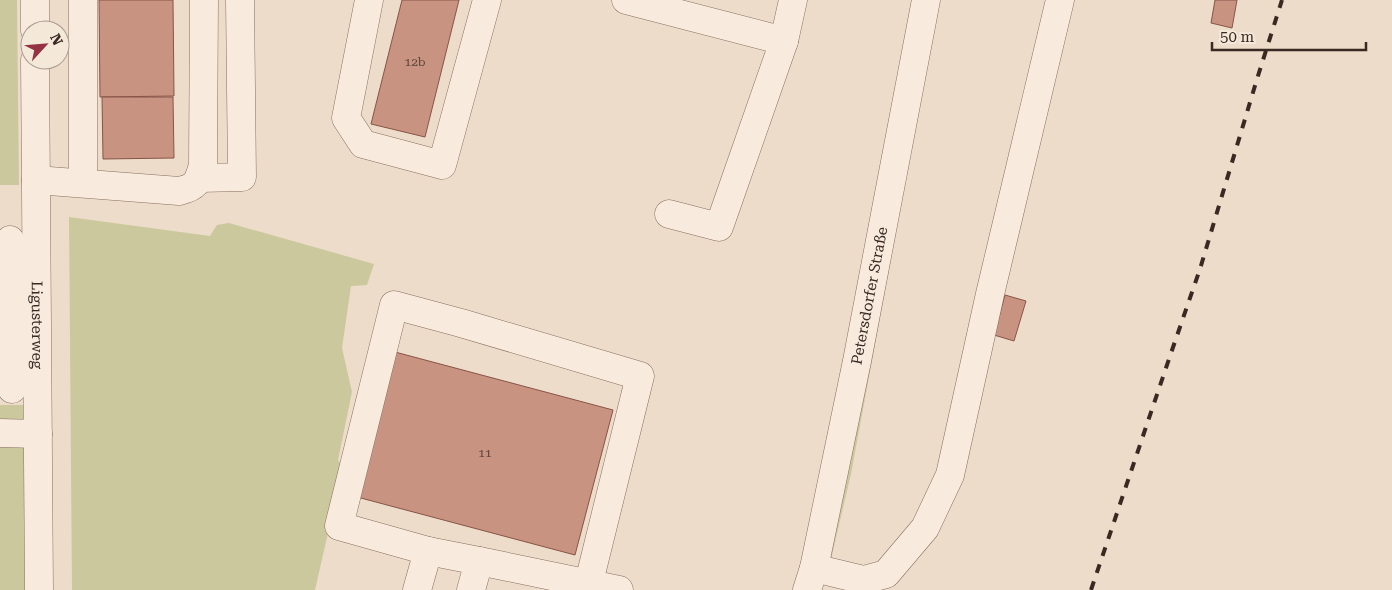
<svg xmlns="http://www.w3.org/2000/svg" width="1392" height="590" viewBox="0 0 1392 590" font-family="'Roboto Serif',serif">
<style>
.grass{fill:#cbc89e}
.building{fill:#c99382;stroke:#875446}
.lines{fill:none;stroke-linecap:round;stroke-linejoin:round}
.minor-casing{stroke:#896e5f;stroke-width:29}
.minor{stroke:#f8ebdd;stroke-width:28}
.rail{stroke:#3a2922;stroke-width:4;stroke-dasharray:9 9;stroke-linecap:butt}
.labels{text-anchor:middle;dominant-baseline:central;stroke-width:5;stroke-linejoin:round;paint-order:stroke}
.number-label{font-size:12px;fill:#5e443a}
.street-label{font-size:15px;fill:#3a2922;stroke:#f4e8d9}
</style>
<rect width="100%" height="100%" fill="#eddcca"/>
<g class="grass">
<polygon points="0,0 17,0 19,185 0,185"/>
<polygon points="939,0 851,474 829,568 825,564"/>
<polygon points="69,217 210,236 217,225 229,223 374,264 367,285 351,286 342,348 352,392 338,460 343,467 315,590 72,590"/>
<polygon points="0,405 27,405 29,590 0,590"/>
</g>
<g class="building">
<polygon points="99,0 173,0 174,96 100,97"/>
<polygon points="402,0 459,0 425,137 371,124"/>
<polygon points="1215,0 1237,0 1232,28 1211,23"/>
<polygon points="102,97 173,97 174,158 103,159"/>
<polygon points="1005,295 1026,301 1014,341 994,335"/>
<polygon points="395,352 613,410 575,555 357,497"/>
</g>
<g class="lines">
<defs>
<g id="minor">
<polyline points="35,0 35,30"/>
<polyline points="83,0 83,183"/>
<polyline points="369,0 346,118 363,144 442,165 487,0"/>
<polyline points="626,0 784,41 793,0"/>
<path id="s1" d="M35,60L39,590"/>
<polyline points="199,178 242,177 240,0"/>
<path d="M36,180L179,191C197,187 198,182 203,165L204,0"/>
<polyline points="669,214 719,227 784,41"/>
<polyline points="10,240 12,389"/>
<polyline points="0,433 38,434"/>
<polyline points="428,551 479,561 471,590"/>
<polyline points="479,561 619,590"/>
<polyline points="814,568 864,580 886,574 925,528 950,475 990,294 1060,0"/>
<polyline points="417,590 428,551 339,526 394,305 461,323 640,376 587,590"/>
<path id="s2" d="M807,590L814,568L857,361L926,0"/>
</g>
</defs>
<use href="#minor" class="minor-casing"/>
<use href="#minor" class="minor"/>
<polyline class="rail" points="1091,590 1170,356 1200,269 1257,79 1282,0"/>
</g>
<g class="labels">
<g class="number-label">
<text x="415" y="62">12b</text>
<text x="485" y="453">11</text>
</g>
<g class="street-label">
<text stroke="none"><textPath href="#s2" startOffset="301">Petersdorfer Straße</textPath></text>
<text stroke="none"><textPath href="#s1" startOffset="265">Ligusterweg</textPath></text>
</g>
</g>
<g transform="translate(45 45) rotate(64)"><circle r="24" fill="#f4e8d9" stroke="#aa9c90"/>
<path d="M0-4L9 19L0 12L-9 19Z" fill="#953244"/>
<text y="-8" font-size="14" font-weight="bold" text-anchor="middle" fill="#3a2922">N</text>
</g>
<path d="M1212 42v8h154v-8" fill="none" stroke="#3a2922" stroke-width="2.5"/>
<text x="1220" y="42" font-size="15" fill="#3a2922" stroke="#f4e8d9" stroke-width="4" paint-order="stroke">50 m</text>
</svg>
